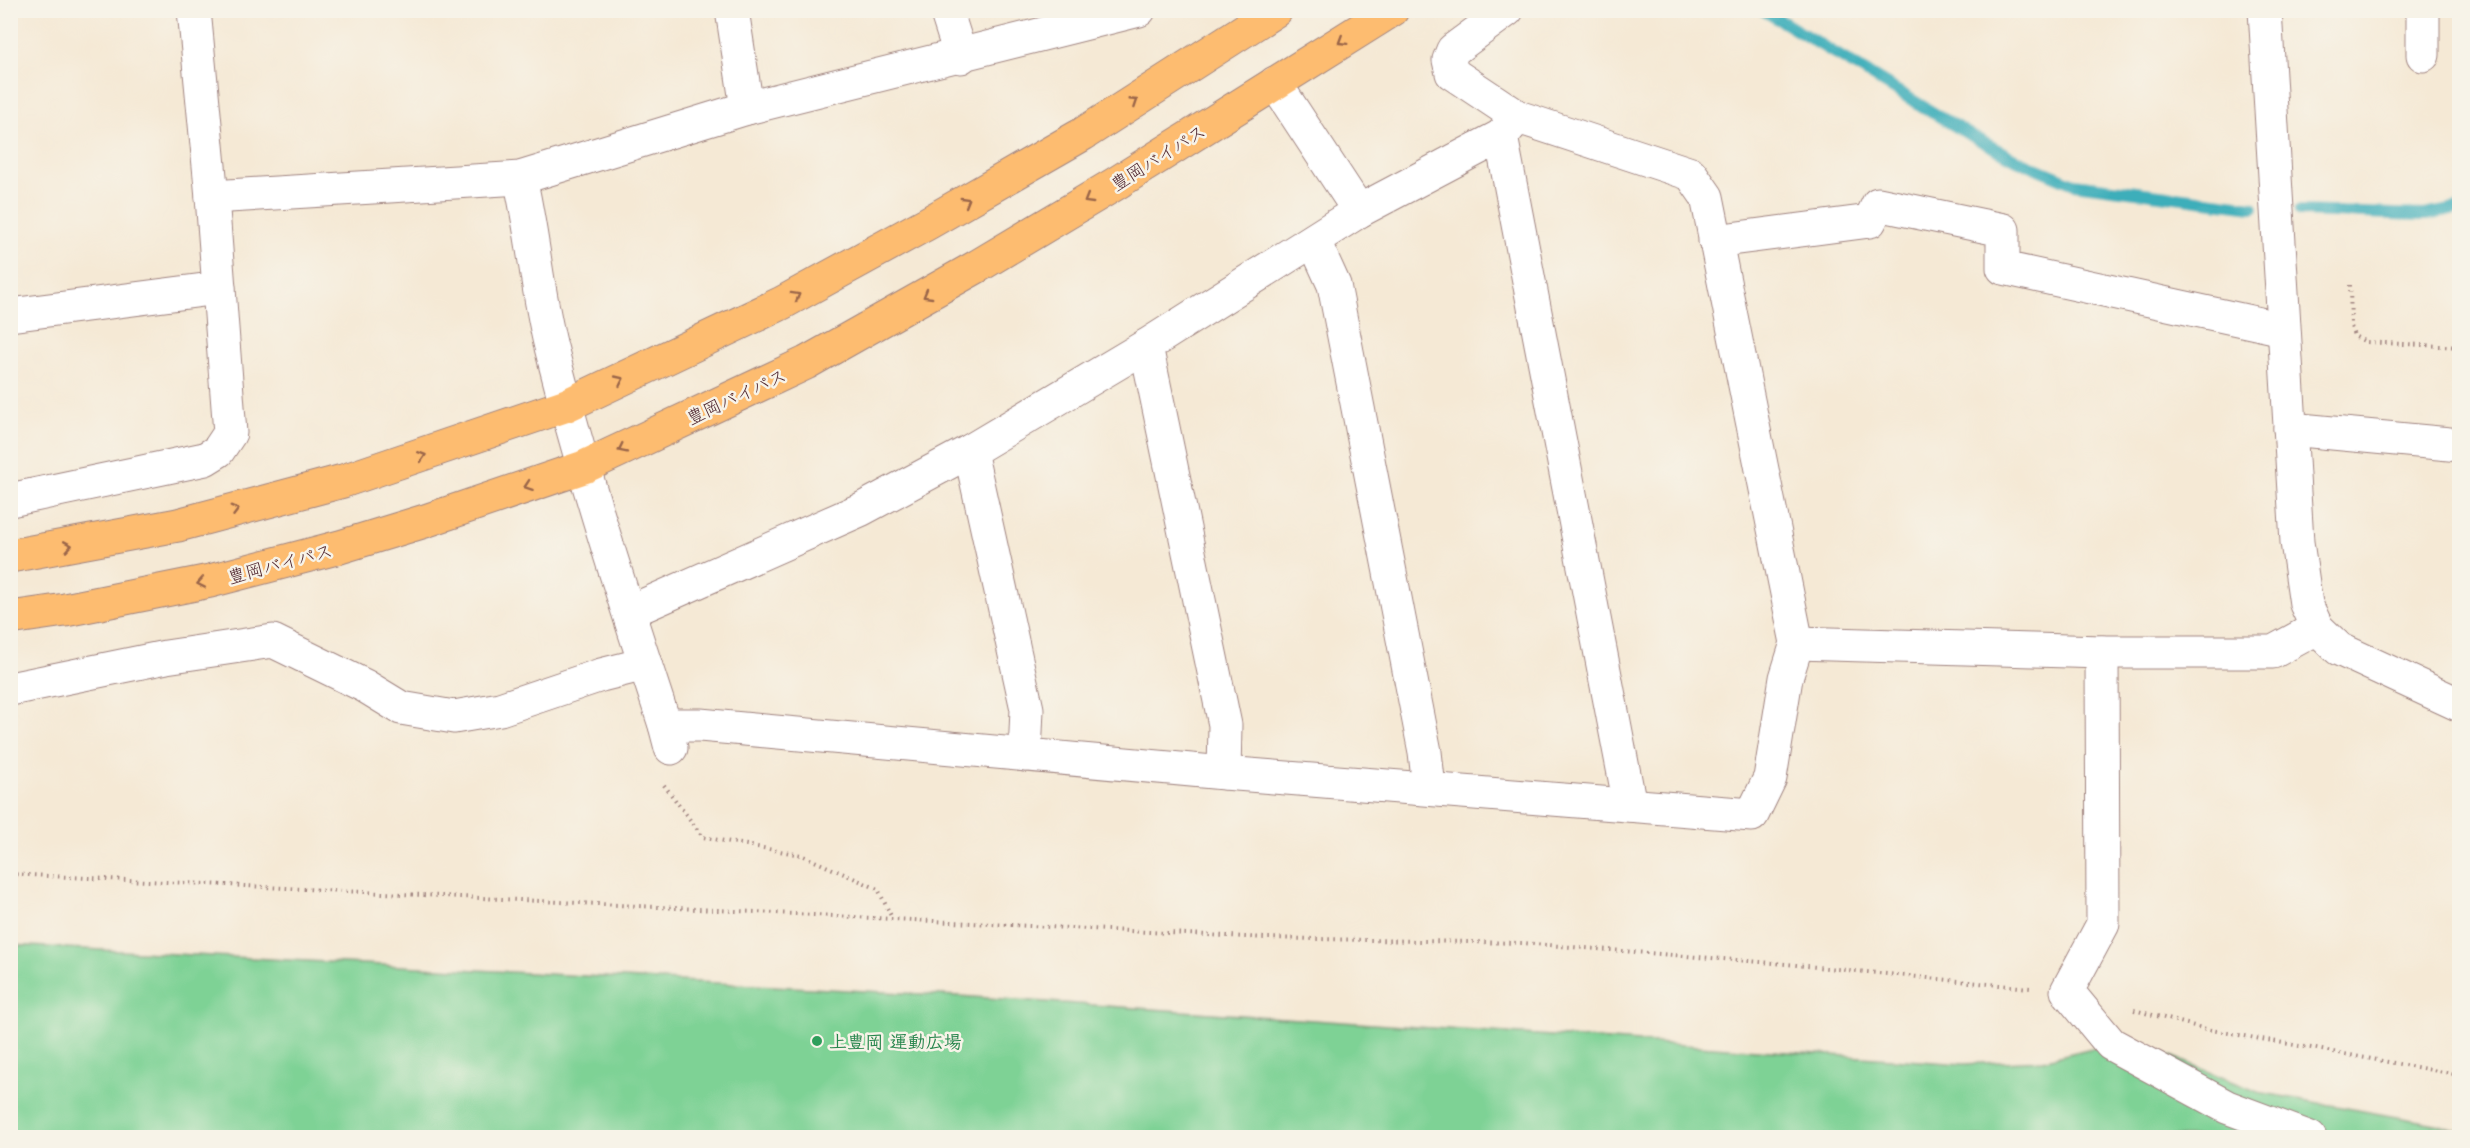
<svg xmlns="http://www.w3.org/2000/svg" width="2470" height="1148" viewBox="0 0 2470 1148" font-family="Mali,'Klee One',sans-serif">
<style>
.green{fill:#7ed295;stroke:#647860;stroke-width:1.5}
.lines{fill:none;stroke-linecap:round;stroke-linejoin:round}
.stream{stroke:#3eaeba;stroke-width:12}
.minor-casing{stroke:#a08480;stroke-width:35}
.highway-casing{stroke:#a08480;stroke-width:35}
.path{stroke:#a08480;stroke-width:4;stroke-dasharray:1.5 4.5;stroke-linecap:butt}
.minor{stroke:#fff;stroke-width:33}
.highway{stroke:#fdbc70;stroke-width:33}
.oneway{stroke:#9b664a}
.leisure-dot{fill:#2e9e5b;stroke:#f7f3e8;stroke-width:2}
.labels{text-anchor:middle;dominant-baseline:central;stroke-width:5;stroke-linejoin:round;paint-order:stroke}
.street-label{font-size:18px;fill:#4a1f2b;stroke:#f7f3e8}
.leisure-label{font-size:18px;font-weight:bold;fill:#27864d;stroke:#f7f3e8;text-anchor:start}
</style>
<rect width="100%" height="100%" fill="#f7f3e8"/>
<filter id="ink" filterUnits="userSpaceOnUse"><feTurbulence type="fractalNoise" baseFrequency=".0167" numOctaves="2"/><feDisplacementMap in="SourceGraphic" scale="12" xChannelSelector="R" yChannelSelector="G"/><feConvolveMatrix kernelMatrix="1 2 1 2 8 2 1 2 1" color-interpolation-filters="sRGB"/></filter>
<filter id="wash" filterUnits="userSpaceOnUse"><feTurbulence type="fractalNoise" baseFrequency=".008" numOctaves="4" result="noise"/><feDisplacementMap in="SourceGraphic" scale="24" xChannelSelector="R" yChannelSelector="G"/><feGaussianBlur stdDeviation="1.35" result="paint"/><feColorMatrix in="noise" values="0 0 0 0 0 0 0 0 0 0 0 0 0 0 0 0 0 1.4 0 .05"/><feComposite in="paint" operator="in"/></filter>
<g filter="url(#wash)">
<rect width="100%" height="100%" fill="#f5e9d5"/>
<polygon class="green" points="10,945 958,996 1964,1064 2043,1060 2129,1039 2258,1092 2441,1125 2459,1130 2459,1137 11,1137"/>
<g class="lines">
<g class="stream">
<polyline points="1763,10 1970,135 2017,160 2074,184 2253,207"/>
<polyline points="2300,211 2425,215 2460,208"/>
</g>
</g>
</g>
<g filter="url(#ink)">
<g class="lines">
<defs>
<g id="minor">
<polyline points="732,10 747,108"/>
<polyline points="946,10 961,57"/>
<polyline points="1507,10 1453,50 1449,60 1452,73 1518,117"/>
<polyline points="2265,10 2297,542 2306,604 2317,628 2339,649 2460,705"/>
<polyline points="2423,55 2423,10"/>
<polyline points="1275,83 1359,211"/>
<polyline points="1501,136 1630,805"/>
<path d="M520,178C533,234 537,291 551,347C583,475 624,600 665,725L671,748"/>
<polyline points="212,197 520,178 747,108 1139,10"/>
<polyline points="1314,241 1334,285 1425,752 1429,788"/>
<polyline points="1715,241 1870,221 1878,204 2003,230 2003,268 2283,329"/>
<polyline points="10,315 219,288"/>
<polyline points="1146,346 1225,725 1224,773"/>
<polyline points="2290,429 2460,445"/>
<polyline points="970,451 1027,709 1025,755"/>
<polyline points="10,500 205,459 218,451 230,433 212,197 194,10"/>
<polyline points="629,612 860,510 970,451 1146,346 1359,211 1501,136 1518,117 1691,174 1707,197 1797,643 1786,678 1770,778 1752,815 1224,773 700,725 665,725"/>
<polyline points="1797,643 2102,652 2273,652 2317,628"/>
<polyline points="2102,652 2103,924 2067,991 2111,1044 2227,1107 2310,1138"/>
<polyline points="10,689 166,657 273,641 365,686 401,708 454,717 500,709 601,675 645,664"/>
</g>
<g id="highway">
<polyline points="10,556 178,525 343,481 567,405 782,303 928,223 1083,134 1276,10"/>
<polyline points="10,618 65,610 210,581 340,547 425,521 584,467 806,363 978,266 1115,184 1392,10"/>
</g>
</defs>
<use href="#minor" class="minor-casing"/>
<use href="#highway" class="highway-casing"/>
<g class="path">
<polyline points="2350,285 2351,326 2354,336 2366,342 2460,347"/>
<polyline points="664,785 703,837 801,855 878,889 892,918"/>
<polyline points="10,874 1266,938 1522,943 1786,964 2030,988"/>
<polyline points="2134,1010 2206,1029 2460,1075"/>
</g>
<use href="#minor" class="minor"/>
<use href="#highway" class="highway"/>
</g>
<defs><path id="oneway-chevron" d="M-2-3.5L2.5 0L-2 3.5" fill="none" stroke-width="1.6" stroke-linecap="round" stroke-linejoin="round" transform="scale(1.5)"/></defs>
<g class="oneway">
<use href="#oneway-chevron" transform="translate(1342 41) rotate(148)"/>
<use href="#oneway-chevron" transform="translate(1134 102) rotate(-33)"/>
<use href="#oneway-chevron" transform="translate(1088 200) rotate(149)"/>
<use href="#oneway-chevron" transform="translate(966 201) rotate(-30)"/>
<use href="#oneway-chevron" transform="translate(927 295) rotate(150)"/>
<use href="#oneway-chevron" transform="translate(796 296) rotate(-29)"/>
<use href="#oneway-chevron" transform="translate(620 380) rotate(-25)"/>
<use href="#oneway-chevron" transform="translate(622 449) rotate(154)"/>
<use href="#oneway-chevron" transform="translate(422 456) rotate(-18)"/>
<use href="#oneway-chevron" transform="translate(528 486) rotate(161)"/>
<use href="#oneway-chevron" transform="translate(235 510) rotate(-15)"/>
<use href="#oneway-chevron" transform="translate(68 546) rotate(-10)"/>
<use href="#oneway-chevron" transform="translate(201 583) rotate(169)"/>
</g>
</g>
<circle class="leisure-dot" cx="817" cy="1041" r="6"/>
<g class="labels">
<g class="street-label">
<text transform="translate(1158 157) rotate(-32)">豊岡バイパス</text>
<text transform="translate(736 396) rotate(-25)">豊岡バイパス</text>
<text transform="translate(280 563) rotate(-15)">豊岡バイパス</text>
</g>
<g class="leisure-label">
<text x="829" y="1041">上豊岡 運動広場</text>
</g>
</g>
<rect width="2470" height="1148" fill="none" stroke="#f7f3e8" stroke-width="36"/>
</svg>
